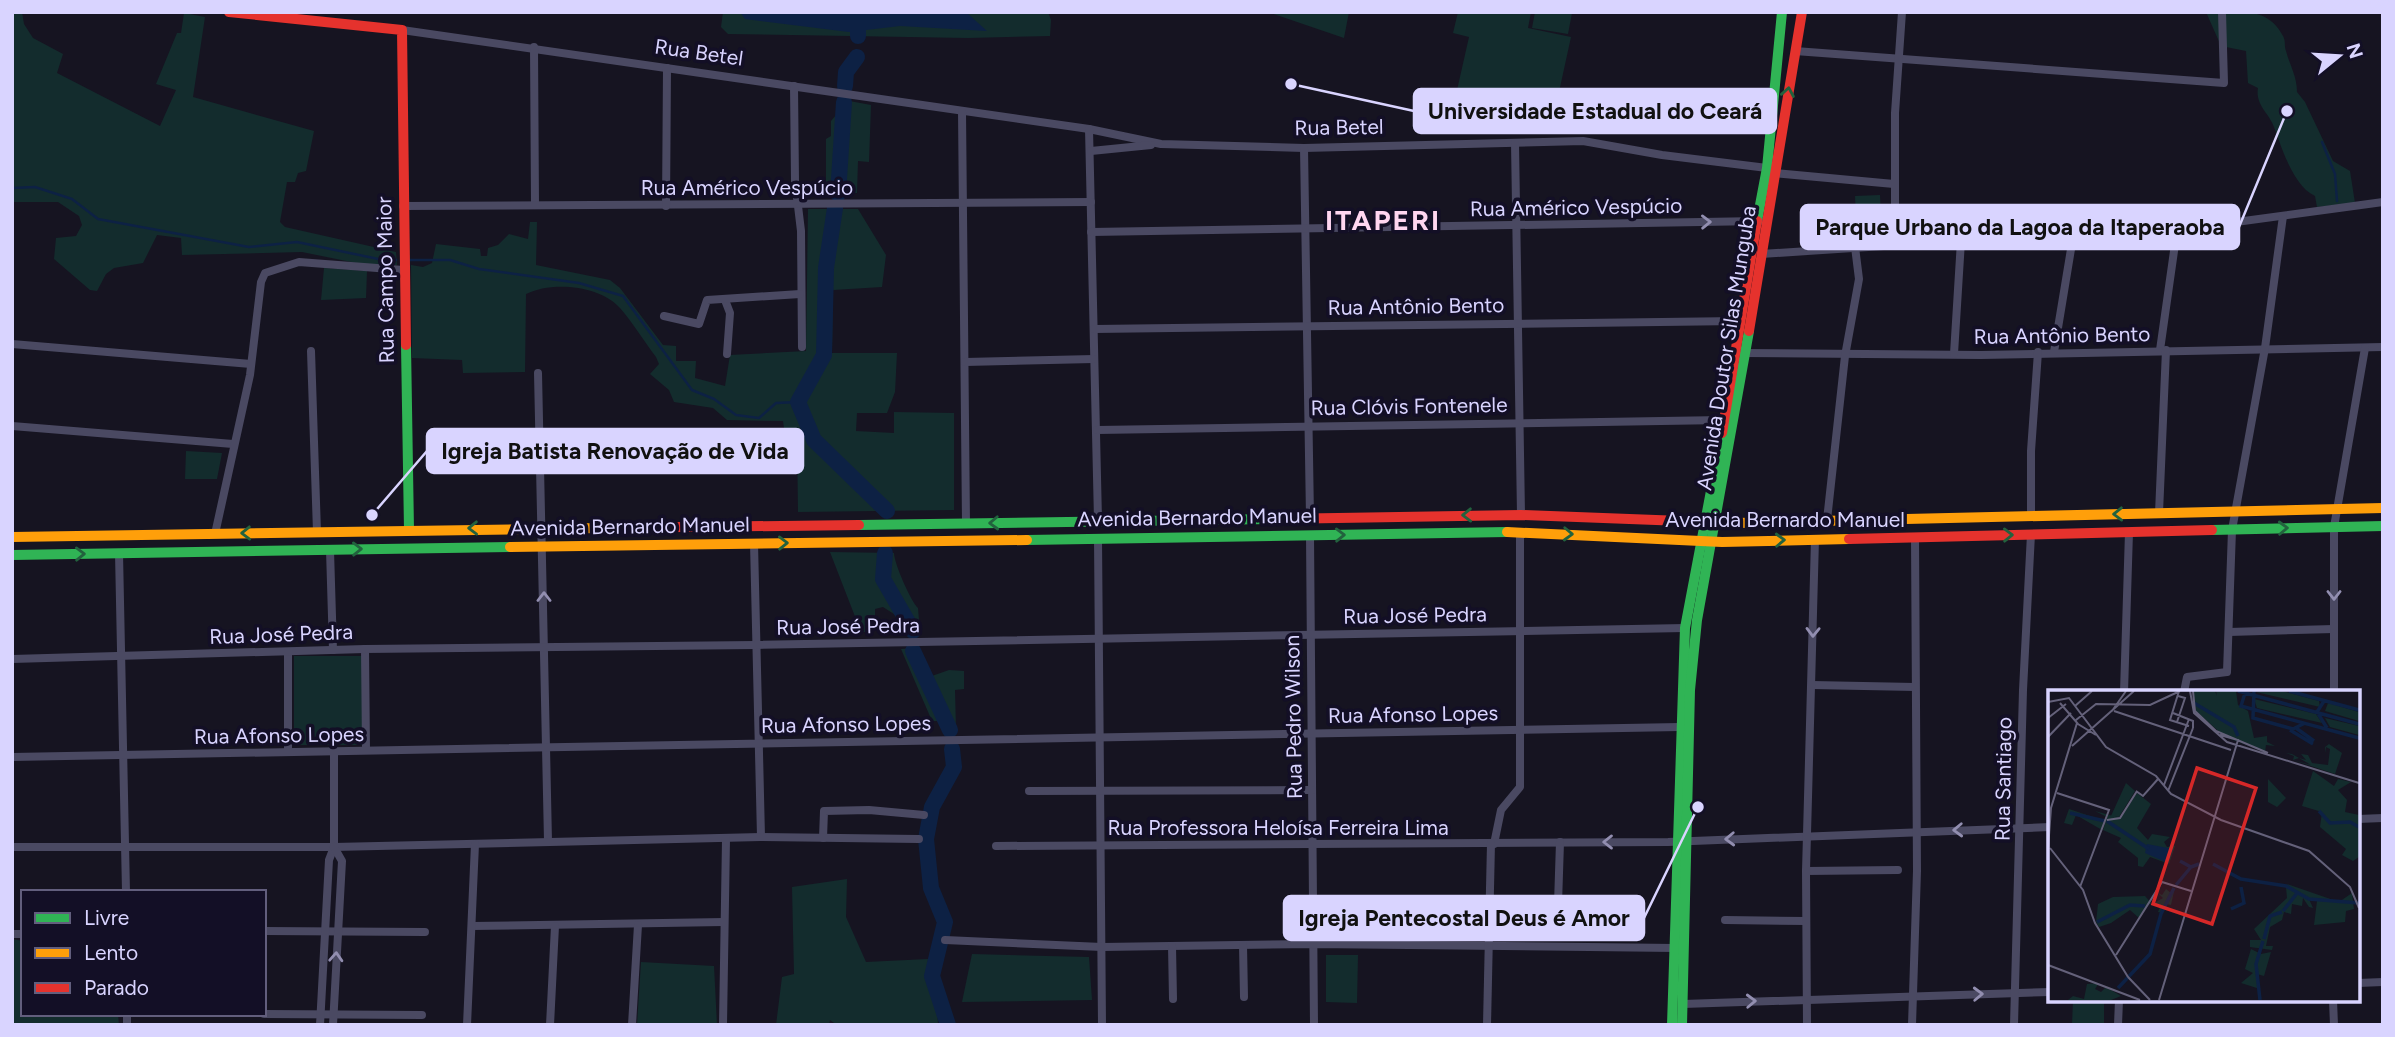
<svg xmlns="http://www.w3.org/2000/svg" width="2395" height="1037" viewBox="0 0 2395 1037" font-family="Figtree,sans-serif">
<style>
.green{fill:#132c2d}
.water{fill:#0d2144}
.lines{fill:none;stroke-linecap:round;stroke-linejoin:round}
.stream{stroke:#0d2144;stroke-width:2.5}
.river{stroke:#0d2144;stroke-width:16}
.street{stroke:#4a4962;stroke-width:8}
.fast{stroke:#30b455;stroke-width:10}
.slow{stroke:#ff9f0a;stroke-width:10}
.jam{stroke:#e5322d;stroke-width:10}
.oneway{stroke:#22623e}
.oneway2{stroke:#928eb0}
.labels{text-anchor:middle;dominant-baseline:central;stroke-width:7;stroke-linejoin:round;paint-order:stroke}
.street-label{font-size:21px;fill:#d9d4ff;stroke:#130f26}
.district-label{font-size:28px;font-weight:bold;letter-spacing:2px;fill:#ffd6f0;stroke:#130f26}
.inset-river{fill:none;stroke:#0d2144;stroke-width:3.5}
.inset-road{fill:none;stroke:#64617a;stroke-width:2}
.view{fill:#d62828;fill-opacity:0.15;stroke:#d62828;stroke-width:3.5}
.inset-edge{fill:none;stroke:#d9d4ff;stroke-width:3.5}
.leader{fill:none;stroke:#d9d4ff;stroke-width:2.5}
.callout-dot{fill:#d9d4ff;stroke:#130f26;stroke-width:2.5}
.callout{fill:#d9d4ff;stroke:#d9d4ff;stroke-width:2.5}
.callout-label{font-size:23px;text-anchor:middle;font-weight:bold;fill:#111}
</style>
<rect width="100%" height="100%" fill="#161421"/>
<g class="green">
<polygon points="12,12 22,12 24,24 33,38 63,54 57,73 160,126 176,90 156,84 177,33 181,33 184,13 205,17 193,97 314,131 306,171 298,173 295,182 287,182 280,222 285,227 396,252 397,265 366,265 302,252 182,255 181,238 157,235 143,263 114,268 106,274 97,291 90,290 54,259 56,238 76,236 82,225 79,216 58,202 12,202"/>
<polygon points="723,12 1048,12 1051,20 1050,36 968,38 728,34 721,27"/>
<polygon points="1268,12 1349,12 1344,38"/>
<polygon points="1458,12 1531,12 1528,28 1571,37 1559,92 1555,98 1455,99 1469,37 1453,33"/>
<polygon points="1535,12 1572,13 1568,34 1532,28"/>
<path d="M2206,12C2235,12 2267,5 2283,36C2286,41 2284,46 2286,51C2290,66 2297,76 2297,92L2305,102L2333,161L2350,171L2355,203L2317,207L2315,196C2293,186 2282,148 2274,127C2269,113 2255,105 2258,88L2248,83L2246,51L2221,46Z"/>
<polygon points="839,99 871,105 869,162 858,161 857,193 826,194 826,139 831,136 831,121 837,114"/>
<polygon points="1880,195 1882,237 1857,238 1855,196"/>
<path d="M808,209H858L886,255L882,287L833,290L832,353H897L895,392L887,413H857L856,431L894,433V412L954,413V510L798,512L797,435L791,433V429L784,428L783,421L727,420L713,408L674,402L669,390L650,374L659,364L656,357C644,341 633,323 620,308C600,285 551,281 526,294L525,372L463,373L462,360L412,358L411,265L423,267L432,263L436,244L480,249L481,256H487L488,248L498,245L509,234L528,239L530,222H537L536,265L610,280L620,288L663,345L676,346V361H696L695,378L725,386L730,355L806,351Z"/>
<polygon points="1850,214 1851,240 1801,242 1800,216"/>
<polygon points="324,268 367,271 366,298 321,300"/>
<polygon points="186,451 222,453 217,479 185,479"/>
<path d="M830,552L894,553C894,563 911,602 918,608L920,632L904,631L894,614L883,607L875,609V618L869,619L866,632H861Z"/>
<polygon points="916,648 929,677 949,670 964,671 964,689 955,690 956,729 943,729 941,721 932,721 901,649"/>
<polygon points="294,656 362,656 363,745 294,745"/>
<path d="M847,879L846,917L866,962L928,959C926,982 938,1002 938,1025H837L830,1020L829,1025H776L782,977L794,974L792,887Z"/>
<polygon points="12,939 23,941 23,1014 118,1014 119,1025 12,1025"/>
<polygon points="972,954 1089,957 1092,1000 962,1002"/>
<polygon points="1326,955 1358,955 1357,1003 1326,1002"/>
<polygon points="641,962 714,966 717,1025 637,1025"/>
<polygon points="2073,1000 2104,1000 2104,1025 2072,1025"/>
</g>
<polygon class="water" points="740,12 966,12 987,31 900,26 849,32 745,19"/>
<g class="lines">
<g class="stream">
<polyline points="12,16 12,25"/>
<polyline points="2322,142 2335,174 2337,201"/>
<polyline points="12,188 35,187 72,199 98,219 249,247 297,242 383,260 396,260"/>
<polyline points="409,260 450,260 479,269 579,283 623,296 692,390 714,399 736,415 759,418 776,403 798,402"/>
<polyline points="12,1023 14,1025"/>
</g>
<g class="river">
<polyline points="858,36 858,12"/>
<polyline points="845,86 846,72 857,57"/>
<polyline points="838,194 844,102"/>
<polyline points="835,208 826,268 824,355 798,402 814,440 887,511"/>
<polyline points="885,553 883,579 913,631"/>
<polyline points="913,651 950,730"/>
<polyline points="948,1025 932,976 945,922 931,888 926,839 932,807 954,767 952,749"/>
</g>
<g class="street">
<polyline points="402,30 1089,129 1161,144 1304,148 1583,141 1662,155 1767,168"/>
<polyline points="534,47 535,204"/>
<polyline points="1795,51 2224,83 2222,12"/>
<polyline points="794,86 795,181 801,231 802,347"/>
<polyline points="962,111 966,524"/>
<polyline points="1089,129 1098,520"/>
<polyline points="1515,143 1521,515"/>
<polyline points="1304,148 1310,517"/>
<polyline points="1091,151 1151,145"/>
<polyline points="1774,173 1894,184"/>
<polyline points="403,206 1091,202"/>
<polyline points="666,206 667,68"/>
<polyline points="1091,232 1760,221"/>
<polyline points="1895,245 1895,113 1902,12"/>
<polyline points="1761,254 2007,238 2097,228 2135,232 2177,230 2383,202"/>
<polyline points="725,300 730,313 727,354"/>
<polyline points="664,316 699,324 707,300 800,294"/>
<polyline points="1094,329 1739,321"/>
<polyline points="12,344 251,364"/>
<polyline points="2160,350 2177,230"/>
<polyline points="311,351 317,532"/>
<polyline points="2054,352 2074,231"/>
<polyline points="1743,353 1981,355 2383,347"/>
<polyline points="1954,354 1961,241"/>
<polyline points="965,362 1094,359"/>
<polyline points="538,373 548,841"/>
<polyline points="12,426 233,444"/>
<polyline points="1097,430 1723,420"/>
<polyline points="2159,513 2166,350"/>
<polyline points="2031,516 2031,451 2038,352"/>
<polyline points="1827,520 1845,356 1859,279 1855,247"/>
<polyline points="215,534 250,375 261,282 265,273 299,262 403,270"/>
<polyline points="1310,535 1314,1025"/>
<polyline points="1098,538 1102,1025"/>
<polyline points="754,543 761,837"/>
<polyline points="330,550 333,650"/>
<polyline points="119,553 126,892"/>
<polyline points="2229,632 2334,629"/>
<polyline points="365,649 366,750"/>
<polyline points="288,653 288,751"/>
<polyline points="12,659 365,649 755,645 1685,628"/>
<polyline points="1812,685 1915,687"/>
<polyline points="2124,692 2129,532"/>
<polyline points="2184,692 2187,677 2227,672 2232,530 2265,348 2283,216"/>
<polyline points="2334,692 2334,527 2365,348"/>
<polyline points="12,757 1680,727"/>
<polyline points="1029,791 1312,790"/>
<polyline points="2358,819 2383,818"/>
<polyline points="823,838 824,811 869,810 924,815"/>
<polyline points="1494,844 1501,810 1520,787 1520,532"/>
<polyline points="996,846 1668,842 2050,827"/>
<polyline points="12,847 334,847 761,837 919,839"/>
<polyline points="1806,871 1898,870"/>
<polyline points="1558,904 1560,842"/>
<polyline points="1725,920 1806,921"/>
<polyline points="472,926 724,922"/>
<polyline points="264,931 425,932"/>
<polyline points="12,934 23,934"/>
<polyline points="945,940 1102,947 1314,944 1675,948"/>
<polyline points="1243,945 1244,997"/>
<polyline points="1172,946 1173,999"/>
<polyline points="2358,983 2383,982"/>
<polyline points="2333,1000 2334,1025"/>
<polyline points="1683,1004 2050,992"/>
<polyline points="264,1014 422,1015"/>
<polyline points="127,1025 127,1014"/>
<polyline points="320,1025 329,860 334,847 334,750"/>
<polyline points="333,1025 342,861 334,847"/>
<polyline points="467,1025 475,844"/>
<polyline points="550,1025 555,926"/>
<polyline points="632,1025 638,925"/>
<polyline points="723,1025 726,839"/>
<polyline points="1487,1025 1491,843"/>
<polyline points="1807,1025 1806,871 1815,539"/>
<polyline points="1912,1025 1917,871 1915,537"/>
<polyline points="2014,1025 2023,690 2031,534"/>
<polyline points="2118,1025 2119,1000"/>
</g>
<g class="fast">
<polyline points="1757,221 1767,168 1782,12"/>
<polyline points="406,345 409,530"/>
<polyline points="859,525 1276,519"/>
<polyline points="2212,530 2383,526"/>
<polyline points="1027,540 1507,532"/>
<polyline points="12,555 510,547"/>
<polyline points="1672,1025 1685,628 1722,433"/>
<polyline points="1682,1025 1690,690 1697,620 1749,331"/>
</g>
<g class="slow">
<polyline points="1735,523 2383,508"/>
<polyline points="1507,532 1722,542 1849,539"/>
<polyline points="12,537 603,528"/>
<polyline points="510,547 1027,540"/>
</g>
<g class="jam">
<polyline points="229,12 402,30 406,345"/>
<polyline points="1749,331 1802,12"/>
<polyline points="1722,433 1757,221"/>
<polyline points="1276,519 1521,515 1735,523"/>
<polyline points="603,528 859,525"/>
<polyline points="1849,539 2212,530"/>
</g>
</g>
<defs><path id="oneway-chevron" d="M-2-3.5L2.5 0L-2 3.5" fill="none" stroke-width="1.6" stroke-linecap="round" stroke-linejoin="round" transform="scale(1.75)"/></defs>
<g class="oneway">
<use href="#oneway-chevron" transform="translate(1788 92) rotate(-80)"/>
<use href="#oneway-chevron" transform="translate(2118 514) rotate(179)"/>
<use href="#oneway-chevron" transform="translate(1467 515) rotate(179)"/>
<use href="#oneway-chevron" transform="translate(994 523) rotate(178)"/>
<use href="#oneway-chevron" transform="translate(473 528) rotate(179)"/>
<use href="#oneway-chevron" transform="translate(2283 528) rotate(-2)"/>
<use href="#oneway-chevron" transform="translate(246 533) rotate(179)"/>
<use href="#oneway-chevron" transform="translate(1568 534) rotate(2)"/>
<use href="#oneway-chevron" transform="translate(1340 535) rotate(-1)"/>
<use href="#oneway-chevron" transform="translate(2008 535) rotate(-1)"/>
<use href="#oneway-chevron" transform="translate(1780 540) rotate(-2)"/>
<use href="#oneway-chevron" transform="translate(783 543) rotate(-1)"/>
<use href="#oneway-chevron" transform="translate(357 549) rotate(-1)"/>
<use href="#oneway-chevron" transform="translate(80 554) rotate(-1)"/>
</g>
<g class="oneway2">
<use href="#oneway-chevron" transform="translate(1706 222) rotate(-1)"/>
<use href="#oneway-chevron" transform="translate(2334 595) rotate(90)"/>
<use href="#oneway-chevron" transform="translate(544 597) rotate(-90)"/>
<use href="#oneway-chevron" transform="translate(1813 632) rotate(91)"/>
<use href="#oneway-chevron" transform="translate(1958 830) rotate(178)"/>
<use href="#oneway-chevron" transform="translate(1730 839) rotate(178)"/>
<use href="#oneway-chevron" transform="translate(1608 842) rotate(180)"/>
<use href="#oneway-chevron" transform="translate(336 957) rotate(-87)"/>
<use href="#oneway-chevron" transform="translate(1978 994) rotate(-2)"/>
<use href="#oneway-chevron" transform="translate(1751 1001) rotate(-2)"/>
</g>
<g class="labels">
<g class="street-label">
<text transform="translate(699 52) rotate(8)">Rua Betel</text>
<text transform="translate(1339 127) rotate(-1)">Rua Betel</text>
<text x="747" y="187">Rua Américo Vespúcio</text>
<text transform="translate(1576 207) rotate(-1)">Rua Américo Vespúcio</text>
<text transform="translate(385 280) rotate(-91)">Rua Campo Maior</text>
<text transform="translate(1416 306) rotate(-1)">Rua Antônio Bento</text>
<text transform="translate(2062 335) rotate(-1)">Rua Antônio Bento</text>
<text transform="translate(1726 348) rotate(-81)">Avenida Doutor Silas Munguba</text>
<text transform="translate(1409 406) rotate(-1)">Rua Clóvis Fontenele</text>
<text transform="translate(1197 517) rotate(-1)">Avenida Bernardo Manuel</text>
<text x="1785" y="519">Avenida Bernardo Manuel</text>
<text transform="translate(630 526) rotate(-1)">Avenida Bernardo Manuel</text>
<text transform="translate(1415 615) rotate(-1)">Rua José Pedra</text>
<text transform="translate(848 626) rotate(-1)">Rua José Pedra</text>
<text transform="translate(281 634) rotate(-2)">Rua José Pedra</text>
<text transform="translate(1413 714) rotate(-1)">Rua Afonso Lopes</text>
<text transform="translate(1293 717) rotate(-91)">Rua Pedro Wilson</text>
<text transform="translate(846 724) rotate(-1)">Rua Afonso Lopes</text>
<text transform="translate(279 735) rotate(-1)">Rua Afonso Lopes</text>
<text transform="translate(2003 779) rotate(-89)">Rua Santiago</text>
<text x="1278" y="827">Rua Professora Heloísa Ferreira Lima</text>
</g>
<g class="district-label">
<text x="1383" y="220">ITAPERI</text>
</g>
</g>
<g transform="translate(2048 690)">
<rect width="312" height="312" fill="#161421"/>
<path d="M145,1H167L169,6L168,1H188L190,15L200,21L206,48L219,46V52L227,56L218,55L217,62L177,47L148,21ZM234,1L271,11L272,17L208,2ZM206,9L268,24L274,33L209,18ZM280,13L311,22V31L277,21ZM277,28L311,36V45L282,37ZM281,54L294,63L287,84L245,70L246,66L238,63L244,64L251,68L245,70L263,75L251,68L258,70L253,64L260,65L264,73L280,75L282,59L278,57V63L277,57ZM265,81L286,96L290,89L303,92L290,100L299,110L297,122L311,125V167L305,171L294,165L298,159L272,137L274,122L254,116ZM220,89L238,108L229,117L220,112ZM78,93L87,101L71,127L63,126ZM89,103L103,114L89,138L100,150L104,144L122,147L116,152L119,157L127,156L121,174L102,167L95,177L90,176V168L70,152L73,148L55,140L59,127L47,121L72,128ZM21,119L57,131L54,140L28,125L24,135L16,133ZM239,194L291,212L304,203L306,219L298,221L297,232L266,235L269,211L261,209L265,218L261,217L255,208L254,216L244,214L243,224L236,222L234,230L222,237L218,256H225L224,260L202,257V250H213L206,239L239,208L238,197L243,200ZM127,197L123,215L118,214L114,223L110,222L112,217L101,214L91,228L82,220L63,233L51,237L48,232L50,214L65,207L97,206L104,214L115,208L110,203L114,205L118,199L123,203ZM203,259L213,264L223,262L216,286L209,284L212,299L193,293L205,283L197,279ZM51,293L47,299L53,302L58,297L73,306L63,310H20L25,306L36,309L39,294Z" fill="#132c2d"/>
<path d="M99,154L125,159L120,173L97,163Z" fill="#0d2144"/>
<path class="inset-river" d="M190,1L311,34M206,1L205,28L245,39L257,33M241,1L311,20M197,3L193,16L311,48M276,11L269,22L279,38M146,13L186,37L190,46M248,38L266,51M242,40L265,54M271,121L282,133L302,132L311,137M22,123L57,131M59,131L101,159M132,171L143,177L151,174M165,174L193,189L238,196L261,209L311,213M128,195L143,177M183,219L196,213L193,197M235,221L250,202M49,232L82,215L97,216M216,249L222,226L234,222M70,298L102,264L113,224L126,198M212,310L208,274L215,251"/>
<path class="inset-road" d="M131,1L122,30L141,36M142,1L146,23L179,52L311,93M145,1L147,21L168,41L220,63M0,12L21,8L58,57L108,86L123,104L173,130L261,161L302,197L311,218M12,13L30,34L48,45M27,16L44,1M64,21L78,1M66,21L183,60M125,23L145,31V38M0,28L18,14M28,30L48,14L102,15L132,1M129,32L137,8L130,6M0,47L23,23M24,56L86,1M116,95L141,29M88,101L95,106L110,89M120,101L145,38M9,103L61,120L32,197M59,130L72,128L89,101M2,158L35,200L47,233L80,287M0,159L3,118L29,33M68,265L114,192L143,201M0,275L92,310M80,287L102,310M111,310L190,50L172,45"/>
<path class="view" d="M149,78L208,98L164,234L105,214Z"/>
<rect width="312" height="312" class="inset-edge"/>
</g>
<path class="leader" d="M1291 84L1414 111M2287 111L2239 227M372 515L427 451M1698 807L1644 918"/>
<g class="callout-dot">
<circle cx="1291" cy="84" r="7"/>
<circle cx="2287" cy="111" r="7"/>
<circle cx="372" cy="515" r="7"/>
<circle cx="1698" cy="807" r="7"/>
</g>
<g class="callout">
<rect x="1414" y="89" width="362" height="44" rx="7"/>
<rect x="1801" y="205" width="438" height="44" rx="7"/>
<rect x="427" y="429" width="376" height="44" rx="7"/>
<rect x="1284" y="896" width="360" height="44" rx="7"/>
</g>
<g class="callout-label">
<text x="1595" y="119">Universidade Estadual do Ceará</text>
<text x="2020" y="235">Parque Urbano da Lagoa da Itaperaoba</text>
<text x="615" y="459">Igreja Batista Renovação de Vida</text>
<text x="1464" y="926">Igreja Pentecostal Deus é Amor</text>
</g>
<rect width="2395" height="1037" fill="none" stroke="#d9d4ff" stroke-width="28"/>
<rect x="21" y="890" width="245" height="126" fill="#130f26" stroke="#625e7d" stroke-width="2"/>
<rect x="35" y="913" width="35" height="10" fill="#30b455" stroke="#625e7d" stroke-width="2"/>
<text x="84" y="925" font-size="21" fill="#d9d4ff">Livre</text>
<rect x="35" y="948" width="35" height="10" fill="#ff9f0a" stroke="#625e7d" stroke-width="2"/>
<text x="84" y="960" font-size="21" fill="#d9d4ff">Lento</text>
<rect x="35" y="983" width="35" height="10" fill="#e5322d" stroke="#625e7d" stroke-width="2"/>
<text x="84" y="995" font-size="21" fill="#d9d4ff">Parado</text>
<g transform="translate(2339 56) rotate(72)" stroke="#130f26" stroke-width="5" paint-order="stroke">
<path d="M0-5L12 26L0 18L-12 26Z" fill="#d9d4ff"/>
<text y="-10" font-size="19" font-weight="bold" text-anchor="middle" fill="#d9d4ff">N</text>
</g>
</svg>
